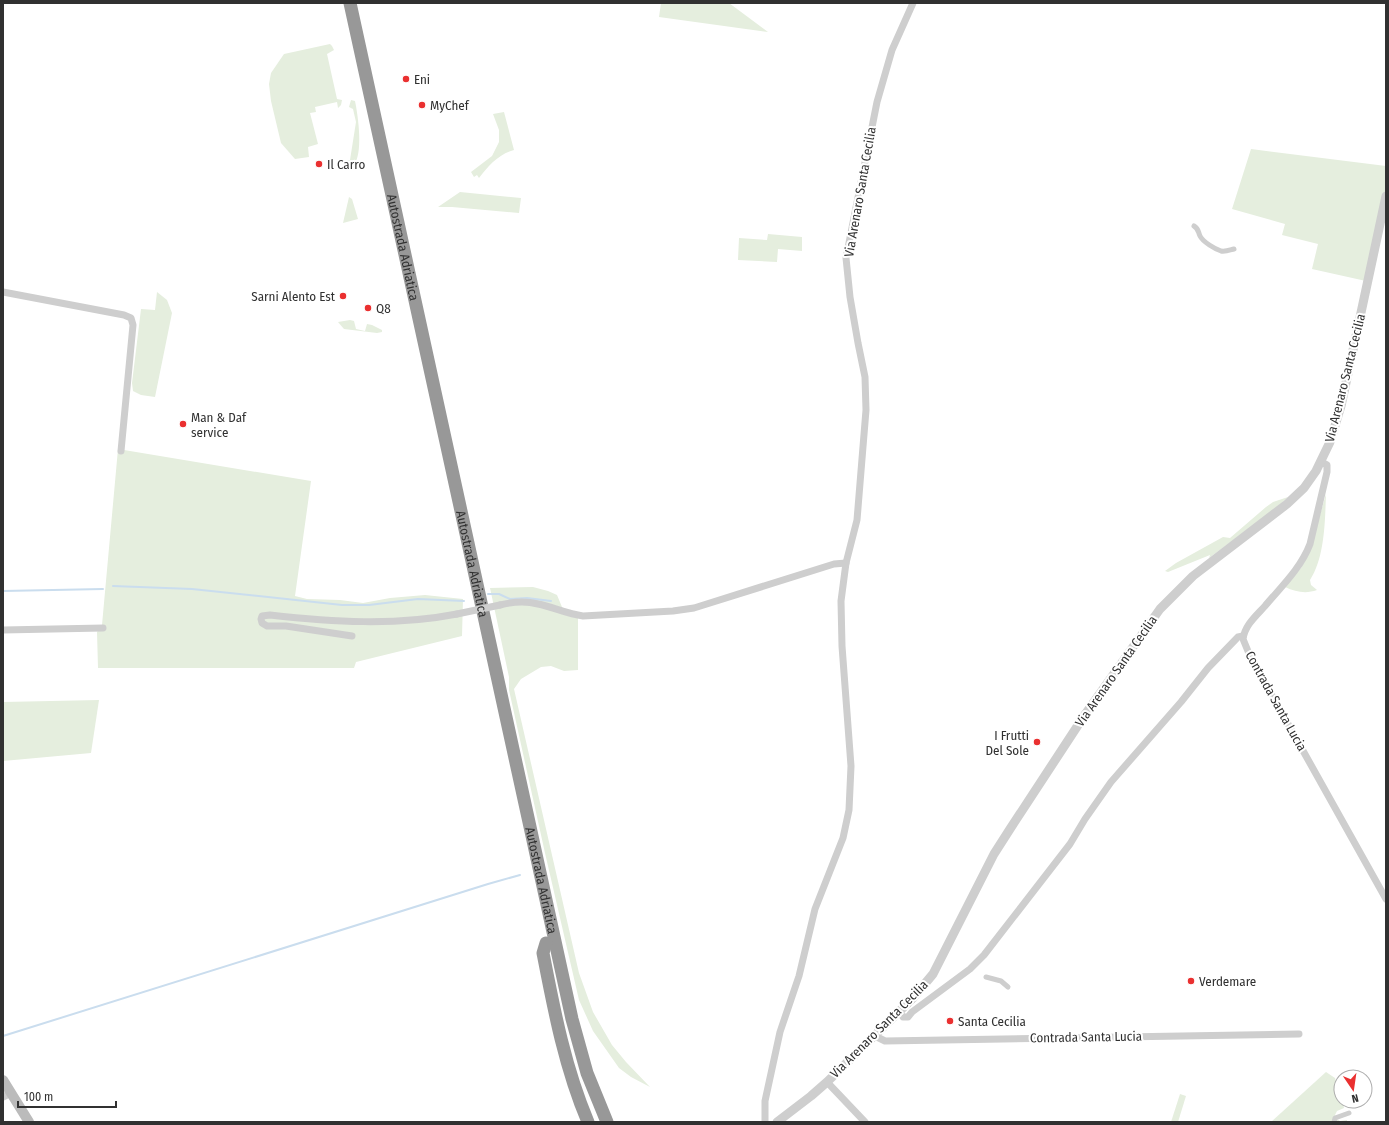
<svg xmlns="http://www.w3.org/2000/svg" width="1389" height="1125" viewBox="0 0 1389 1125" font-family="'Fira Sans Condensed',sans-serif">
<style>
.green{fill:#e5eede}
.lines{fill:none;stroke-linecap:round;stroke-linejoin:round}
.stream{stroke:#caddee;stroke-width:2}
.pedestrian{stroke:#cecece;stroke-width:5}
.minor{stroke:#cecece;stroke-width:7}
.tertiary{stroke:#cecece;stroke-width:9}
.secondary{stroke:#bbb;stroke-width:10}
.motorway{stroke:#989898;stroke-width:13}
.minor-bridge{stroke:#cecece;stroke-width:7}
.poi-dot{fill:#ea3030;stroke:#fff;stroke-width:1.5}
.labels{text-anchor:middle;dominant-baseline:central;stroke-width:4;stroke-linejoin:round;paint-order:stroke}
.poi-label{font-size:13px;fill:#313131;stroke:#fff;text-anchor:start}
.street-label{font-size:13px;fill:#313131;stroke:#fff}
</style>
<rect width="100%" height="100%" fill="#fff"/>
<g class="green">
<polygon points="661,3 729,3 768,32 659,17"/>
<polygon points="330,44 332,46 334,50 327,54 337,99 342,100 341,105 338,108 337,102 315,107 316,112 310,113 318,144 308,147 309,157 295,159 281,143 271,101 269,84 271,73 284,54"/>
<path d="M351,100L355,101C358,115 366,165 348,169L345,168L344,166V160H350L356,122L353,109L349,107Z"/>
<path d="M504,112L514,150C499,154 488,166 479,178L477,175L474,177L471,172L492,156L499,142V130L493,114Z"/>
<polygon points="1251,149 1386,166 1386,190 1366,281 1312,269 1318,244 1282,235 1285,224 1232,209"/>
<polygon points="460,192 521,198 519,213 452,207 438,207"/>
<polygon points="349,197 352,199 358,219 343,223"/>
<polygon points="768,234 802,237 802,251 778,249 777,262 738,260 739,238 767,240"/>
<polygon points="157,292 167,300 172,313 155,397 141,395 133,391 132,383 141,309 155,310"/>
<polygon points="350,320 354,321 356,329 365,331 367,324 372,325 382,330 382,332 377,333 344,329 338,322"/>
<polygon points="118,449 311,481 295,596 307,599 340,600 363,603 390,598 425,595 463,599 462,636 356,662 354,668 98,668 97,632 102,625"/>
<path d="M1326,494C1325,520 1325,557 1310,580L1311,585L1317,590C1306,594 1296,592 1285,587L1301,568L1309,553Z"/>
<polygon points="1288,497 1276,508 1209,558 1210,555 1168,572 1165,571 1176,563 1223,537 1230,538 1266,507 1273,502"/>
<polygon points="533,587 548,591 557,595 562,607 568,614 578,617 578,670 564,671 551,666 541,667 521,679 514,689 579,973 593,1012 612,1045 626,1062 650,1087 631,1077 619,1068 593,1031 579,1000 545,853 509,690 509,677 490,588"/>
<polygon points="99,700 91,753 3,761 3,702"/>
<polygon points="1326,1072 1335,1078 1341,1095 1341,1101 1343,1101 1344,1108 1337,1111 1335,1115 1337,1119 1340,1121 1347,1120 1347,1122 1271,1122"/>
<polygon points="1180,1094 1186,1096 1178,1122 1171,1122"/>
</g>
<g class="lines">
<g class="stream">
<polyline points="113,586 192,589 342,605 369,605 418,599 464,601"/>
<polyline points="3,591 103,589"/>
<polyline points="488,594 499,594 510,599 527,598 551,601"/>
<polyline points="3,1036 488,884 520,875"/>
</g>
<g class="pedestrian">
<path d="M1194,226C1199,229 1198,232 1200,236C1203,242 1215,249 1221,251C1225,252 1230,250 1234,249"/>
<polyline points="986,977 1001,981 1008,987"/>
<polyline points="1334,1122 1335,1118 1349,1113"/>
</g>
<g class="minor">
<polyline points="3,292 124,315 131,318 133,325 121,451"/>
<path d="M1321,462L1327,465V472L1310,544C1301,568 1281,587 1265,606C1256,616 1245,625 1243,639L1250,656L1386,899"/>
<path d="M500,605C512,602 526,601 538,604C553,607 567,614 583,616L673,611L694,608L834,564L846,563"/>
<polyline points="3,630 103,628"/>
<path d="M352,636L286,626H267L262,623L261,619L262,616L270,615C331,622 396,626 457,614"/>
<polyline points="899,1011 903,1017 908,1017 912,1012 970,969 984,955 1070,844 1085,819 1111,782 1181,702 1208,668 1238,637 1243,636"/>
<polyline points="875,1036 885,1041 1299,1034"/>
<polyline points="827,1082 865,1122"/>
<polyline points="3,1097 11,1093"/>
<polyline points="765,1122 765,1101 780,1032 799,976 815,909 843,838 849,810 851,766 842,646 841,601 846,563 857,520 866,410 865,377 858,343 850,297 846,258 877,102 892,50 913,3"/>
</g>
<polyline class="tertiary" points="777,1122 811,1096 827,1082 913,998 933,974 994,854 1010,829 1086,713 1160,609 1193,576 1287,504 1304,488 1316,471 1330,442 1341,406 1386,196"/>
<polyline class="secondary" points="3,1080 29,1122"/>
<g class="motorway">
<path id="s1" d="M350,3L572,1019L587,1073L607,1122"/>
<path d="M546,943L543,953C554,1010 565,1068 588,1122"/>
</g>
<polyline class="minor-bridge" points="457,614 500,605"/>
</g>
<g class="poi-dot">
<circle cx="406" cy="79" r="4"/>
<circle cx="422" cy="105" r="4"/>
<circle cx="319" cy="164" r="4"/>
<circle cx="343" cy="296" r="4"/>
<circle cx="368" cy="308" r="4"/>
<circle cx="183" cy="424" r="4"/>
<circle cx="1037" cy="742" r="4"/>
<circle cx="1191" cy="981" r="4"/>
<circle cx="950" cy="1021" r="4"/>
</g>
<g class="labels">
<g class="poi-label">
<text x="414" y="79">Eni</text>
<text x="430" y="105">MyChef</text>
<text x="327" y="164">Il Carro</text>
<text x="335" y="296" text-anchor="end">Sarni Alento Est</text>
<text x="376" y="308">Q8</text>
<text x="191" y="417">Man &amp; Daf<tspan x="191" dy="15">service</tspan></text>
<text x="1029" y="735" text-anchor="end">I Frutti<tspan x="1029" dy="15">Del Sole</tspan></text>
<text x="1199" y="981">Verdemare</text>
<text x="958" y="1021">Santa Cecilia</text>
</g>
<g class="street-label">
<text transform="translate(860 192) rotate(-80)">Via Arenaro Santa Cecilia</text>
<text stroke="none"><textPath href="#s1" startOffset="250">Autostrada Adriatica</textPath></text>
<text transform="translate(1345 378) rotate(-76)">Via Arenaro Santa Cecilia</text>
<text stroke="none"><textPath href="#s1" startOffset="574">Autostrada Adriatica</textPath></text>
<text transform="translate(1116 671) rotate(-55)">Via Arenaro Santa Cecilia</text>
<text transform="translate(1276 701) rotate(61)">Contrada Santa Lucia</text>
<text stroke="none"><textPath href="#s1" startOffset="898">Autostrada Adriatica</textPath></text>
<text transform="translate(879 1029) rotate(-45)">Via Arenaro Santa Cecilia</text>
<text transform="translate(1086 1037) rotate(-1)">Contrada Santa Lucia</text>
</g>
</g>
<rect width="1389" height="1125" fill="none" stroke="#313131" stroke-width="8"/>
<g transform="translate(1353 1089) rotate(167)"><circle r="19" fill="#ffffff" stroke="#adadad"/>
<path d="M0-3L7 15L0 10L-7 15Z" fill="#ea3030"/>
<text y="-6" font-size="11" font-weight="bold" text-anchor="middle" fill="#313131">N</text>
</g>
<path d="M18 1101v6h98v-6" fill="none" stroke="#313131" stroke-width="2"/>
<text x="24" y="1101" font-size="12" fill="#313131" stroke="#ffffff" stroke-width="3" paint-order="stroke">100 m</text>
</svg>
